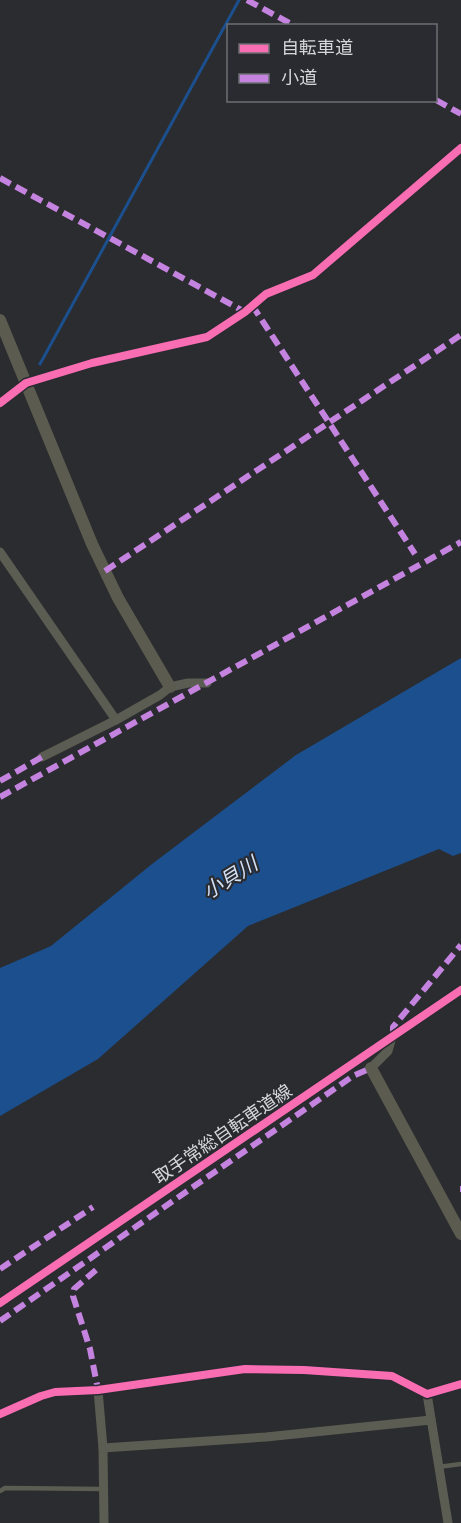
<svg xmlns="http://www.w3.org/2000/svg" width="461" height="1523" viewBox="0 0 461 1523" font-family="Literata,'Noto Sans JP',serif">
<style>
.water{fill:#1b4f8d}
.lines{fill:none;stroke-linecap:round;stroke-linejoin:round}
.stream{stroke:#1b4f8d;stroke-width:3}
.lane{stroke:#5b5c52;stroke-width:4.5}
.street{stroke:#5b5c52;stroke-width:9}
.secondary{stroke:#5b5b4f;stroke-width:12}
.quiet{stroke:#c483df;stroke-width:6;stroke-dasharray:12 6;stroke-linecap:butt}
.cycleway-casing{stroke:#2a2b30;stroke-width:11}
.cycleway{stroke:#f96db3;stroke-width:8}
.labels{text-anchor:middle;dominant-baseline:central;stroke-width:4.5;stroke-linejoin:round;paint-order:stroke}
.street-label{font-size:18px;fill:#d5d6d9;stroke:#2a2b30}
.water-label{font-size:20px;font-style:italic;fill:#d4e2f6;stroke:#2a2b30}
</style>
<rect width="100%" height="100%" fill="#2b2c2f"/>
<polygon class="water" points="461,658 461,853 453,856 439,849 248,926 98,1059 0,1116 0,968 51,946 152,864 296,755"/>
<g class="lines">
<polyline class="stream" points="40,364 239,0"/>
<g class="lane">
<polyline points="0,1303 461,990"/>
<polyline points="438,1467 461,1464"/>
<polyline points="0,1491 5,1488 103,1489"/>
</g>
<g class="street">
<polyline points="0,403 26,383 92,363 207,337 245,312 266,294 313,275 461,148"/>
<polyline points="0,552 116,720"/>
<polyline points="42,757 116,720 160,695 170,687 188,683 207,683"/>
<polyline points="371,1068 388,1051 392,1037"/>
<polyline points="98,1390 103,1448 104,1523"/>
<polyline points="427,1394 448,1523"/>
<polyline points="0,1414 41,1396 55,1392 98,1390 245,1369 304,1370 392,1376 427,1394 461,1384"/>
<polyline points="103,1448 266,1437 431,1420"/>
</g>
<g class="secondary">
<polyline points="0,320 92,544 118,598 170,687"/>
<polyline points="371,1068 461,1234"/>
</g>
<g class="quiet">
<polyline points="247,0 295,26"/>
<polyline points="436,100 461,114"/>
<polyline points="0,178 245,312"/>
<polyline points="252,305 415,554"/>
<polyline points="105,571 461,335"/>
<polyline points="0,781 42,757"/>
<polyline points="0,797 461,542"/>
<polyline points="393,1034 393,1027 461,945"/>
<polyline points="460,1189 461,1189"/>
<polyline points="0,1269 93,1207"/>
<polyline points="96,1270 74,1289 73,1296 90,1349 98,1390"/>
<polyline points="0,1321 353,1076 371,1068"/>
</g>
<defs>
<g id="cycleway">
<polyline points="0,403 26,383 92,363 207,337 245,312 266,294 313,275 461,148"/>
<polyline points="0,1303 461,990"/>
<polyline points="0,1414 41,1396 55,1392 98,1390 245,1369 304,1370 392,1376 427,1394 461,1384"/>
</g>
</defs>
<use href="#cycleway" class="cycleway-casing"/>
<use href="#cycleway" class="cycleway"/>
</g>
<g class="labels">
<g class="street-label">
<text transform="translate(222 1133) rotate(-34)">取手常総自転車道線</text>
</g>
<g class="water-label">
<text transform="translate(229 876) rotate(-32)">小貝川</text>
</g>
</g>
<rect x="227" y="24" width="210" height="78" fill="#2a2b30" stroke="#6e6f74" stroke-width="1.5"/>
<rect x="239" y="44" width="30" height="9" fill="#f96db3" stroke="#6e6f74" stroke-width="1.5"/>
<text x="281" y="54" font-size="18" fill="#d5d6d9">自転車道</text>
<rect x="239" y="74" width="30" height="9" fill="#c483df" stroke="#6e6f74" stroke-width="1.5"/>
<text x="281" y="84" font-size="18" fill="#d5d6d9">小道</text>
</svg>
